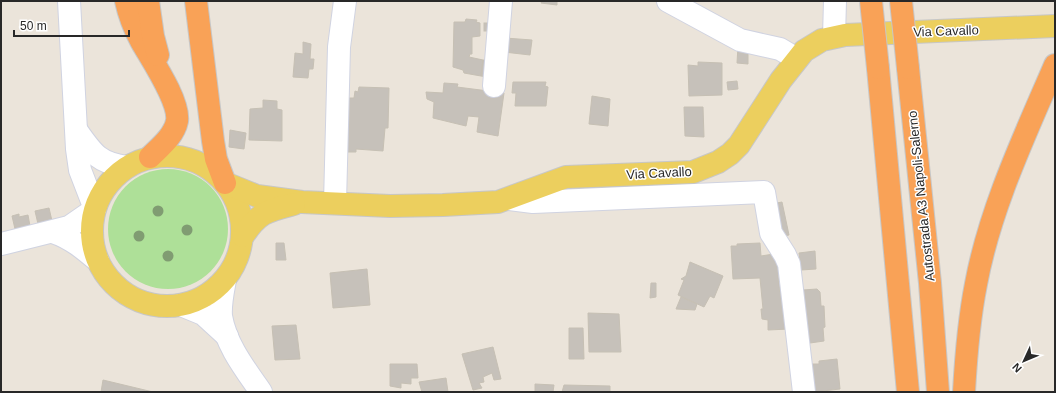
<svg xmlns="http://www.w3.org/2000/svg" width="1056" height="393" viewBox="0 0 1056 393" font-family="Arial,sans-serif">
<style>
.green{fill:#aee098}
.building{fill:#c6c1ba;stroke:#c6c0b4}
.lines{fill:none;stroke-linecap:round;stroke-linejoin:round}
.minor-casing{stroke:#d0d3e1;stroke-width:24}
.major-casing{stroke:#c7c7c7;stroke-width:24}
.highway-casing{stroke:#c7c7c7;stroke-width:24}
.minor{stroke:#fff;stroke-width:22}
.major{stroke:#eccf5e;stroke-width:22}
.highway{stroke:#f9a257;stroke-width:22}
.highway-bridge-casing{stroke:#c7c7c7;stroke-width:24;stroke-linecap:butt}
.highway-bridge{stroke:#f9a257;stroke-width:22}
.tree{fill:#809c72}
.labels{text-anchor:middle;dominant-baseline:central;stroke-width:3;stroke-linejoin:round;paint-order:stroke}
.street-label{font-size:13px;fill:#282828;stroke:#fff}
</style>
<rect width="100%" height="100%" fill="#ebe4da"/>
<circle class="green" cx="168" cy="229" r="60"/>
<g class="building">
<polygon points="542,1 557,1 557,5 541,3"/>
<polygon points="466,19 477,20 476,22 480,23 480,36 472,37 472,54 470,54 469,57 483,60 481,76 464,73 463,70 453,67 454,22 465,22"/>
<rect x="484" y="23" width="8" height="8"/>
<polygon points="505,38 532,40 530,55 504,52"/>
<polygon points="303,42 311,44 310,59 314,59 313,69 309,69 308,78 293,77 295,53 303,54"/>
<polygon points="738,46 748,48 748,64 737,63"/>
<polygon points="483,60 494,61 492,78 481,76"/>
<polygon points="698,62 722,63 722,95 689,96 688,65 698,66"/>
<polygon points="737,81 738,89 728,90 727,82"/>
<polygon points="513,82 546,82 545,86 548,87 546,106 515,106 516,93 512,93"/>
<polygon points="444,83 458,84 457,87 504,93 498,136 477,132 479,117 468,116 466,126 433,118 434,102 427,99 426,92 443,93"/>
<polygon points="359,87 389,88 388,128 385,128 383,151 356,149 356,152 345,152 347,98 354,98 355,91 358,92"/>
<polygon points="592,96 610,99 608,126 589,124"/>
<polygon points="263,100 277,101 277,109 282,110 282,141 249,140 250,109 263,108"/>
<polygon points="684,107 703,107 704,137 685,136"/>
<polygon points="230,130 246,133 244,149 229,147"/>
<polygon points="782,202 789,235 778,237 772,204"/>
<polygon points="49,208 52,221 38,224 35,211"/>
<polygon points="19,214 19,217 28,215 30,226 15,229 12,216"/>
<polygon points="276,243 284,243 286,260 276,260"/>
<polygon points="760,243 761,256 780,253 783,275 778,275 780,292 786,291 789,329 768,330 768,320 762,319 761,309 763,309 760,278 733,279 731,246 737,246 737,244"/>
<polygon points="815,251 816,269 801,270 799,253"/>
<polygon points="690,262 723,276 714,298 710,296 704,307 678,295 684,280 681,279 686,276"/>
<polygon points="367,269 370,305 333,308 330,273"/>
<polygon points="651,283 656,283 656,297 650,298"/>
<polygon points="817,289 820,292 821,306 824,306 825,327 823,328 824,341 810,343 808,329 806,329 803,290"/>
<polygon points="681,297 697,304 695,310 676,309"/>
<polygon points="588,313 619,314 621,352 589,352"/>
<polygon points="296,325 300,359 275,360 272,326"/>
<polygon points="569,328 583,328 584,359 569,359"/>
<polygon points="493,347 501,379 494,380 492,373 483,377 484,382 479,383 482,388 473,390 462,354"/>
<polygon points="837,359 840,389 814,392 812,364 819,364 819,361"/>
<polygon points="390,364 417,364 418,378 411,378 411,384 401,383 401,388 390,386"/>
<polygon points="446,378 448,392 422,392 419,382"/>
<polygon points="103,380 153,392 101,392"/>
<polygon points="535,384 554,385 553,392 535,392"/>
<polygon points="564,385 610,386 610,392 562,392"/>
</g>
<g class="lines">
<defs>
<g id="minor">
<polyline points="668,1 740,40 780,49 797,59"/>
<polyline points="834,37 835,1"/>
<polyline points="494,86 501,1"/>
<path d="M77,131C93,154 99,163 127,167"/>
<polyline points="508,199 533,202 764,192 771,233 785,255 789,264 804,392"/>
<polyline points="335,203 339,47 345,1"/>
<path d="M53,232C71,238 84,249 98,261"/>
<polyline points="1,244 69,227 95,209 80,170 77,149 69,1"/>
<path d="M225,280C223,291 220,304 221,316C226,345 245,369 261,392"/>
<polyline points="181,305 203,314 227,336"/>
</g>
<g id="major">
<circle cx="167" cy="231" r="75"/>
<polyline points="225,183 257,196 302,202 390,206 443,205 498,202 566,177 693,172 718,162 730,154 739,145 781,80 804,51 822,40 845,35 1055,26"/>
<path d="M243,236C259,212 267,211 294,204"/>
</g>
<g id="highway">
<path d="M126,1C129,15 134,28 141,41C151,59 180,101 177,121C174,136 160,147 150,157"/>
<polyline points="148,1 153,36 158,55"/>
<polyline points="196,1 213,141 216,159 225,183"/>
<polyline points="878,68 908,392"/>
<polyline points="908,68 930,283 938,392"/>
<path d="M964,392C966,356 969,319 976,284C990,208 1025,135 1055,65"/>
</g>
</defs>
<use href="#minor" class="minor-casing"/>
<use href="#major" class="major-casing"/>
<use href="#highway" class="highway-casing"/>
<use href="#minor" class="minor"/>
<use href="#major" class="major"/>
<use href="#highway" class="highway"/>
<defs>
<g id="highway-bridge">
<polyline points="871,1 878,68"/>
<polyline points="901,1 908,68"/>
</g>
</defs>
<use href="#highway-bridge" class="highway-bridge-casing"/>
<use href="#highway-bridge" class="highway-bridge"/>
</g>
<g class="tree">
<circle cx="158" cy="211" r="5.5"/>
<circle cx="187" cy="230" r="5.5"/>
<circle cx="139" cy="236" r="5.5"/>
<circle cx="168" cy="256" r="5.5"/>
</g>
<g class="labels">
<g class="street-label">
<text transform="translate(946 31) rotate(-2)">Via Cavallo</text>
<text transform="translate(659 173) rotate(-3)">Via Cavallo</text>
<text transform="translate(921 196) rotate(-96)">Autostrada A3 Napoli-Salerno</text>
</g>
</g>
<rect width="1056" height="393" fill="none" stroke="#282828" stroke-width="4"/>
<g transform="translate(1024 361) rotate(226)" stroke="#ffffff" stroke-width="3" paint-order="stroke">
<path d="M0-3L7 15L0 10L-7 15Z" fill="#282828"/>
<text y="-6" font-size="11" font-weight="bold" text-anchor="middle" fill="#282828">N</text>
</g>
<path d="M14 30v6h115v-6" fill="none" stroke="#282828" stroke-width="2"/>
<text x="20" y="30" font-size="12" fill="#282828" stroke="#ffffff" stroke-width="3" paint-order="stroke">50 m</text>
</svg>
